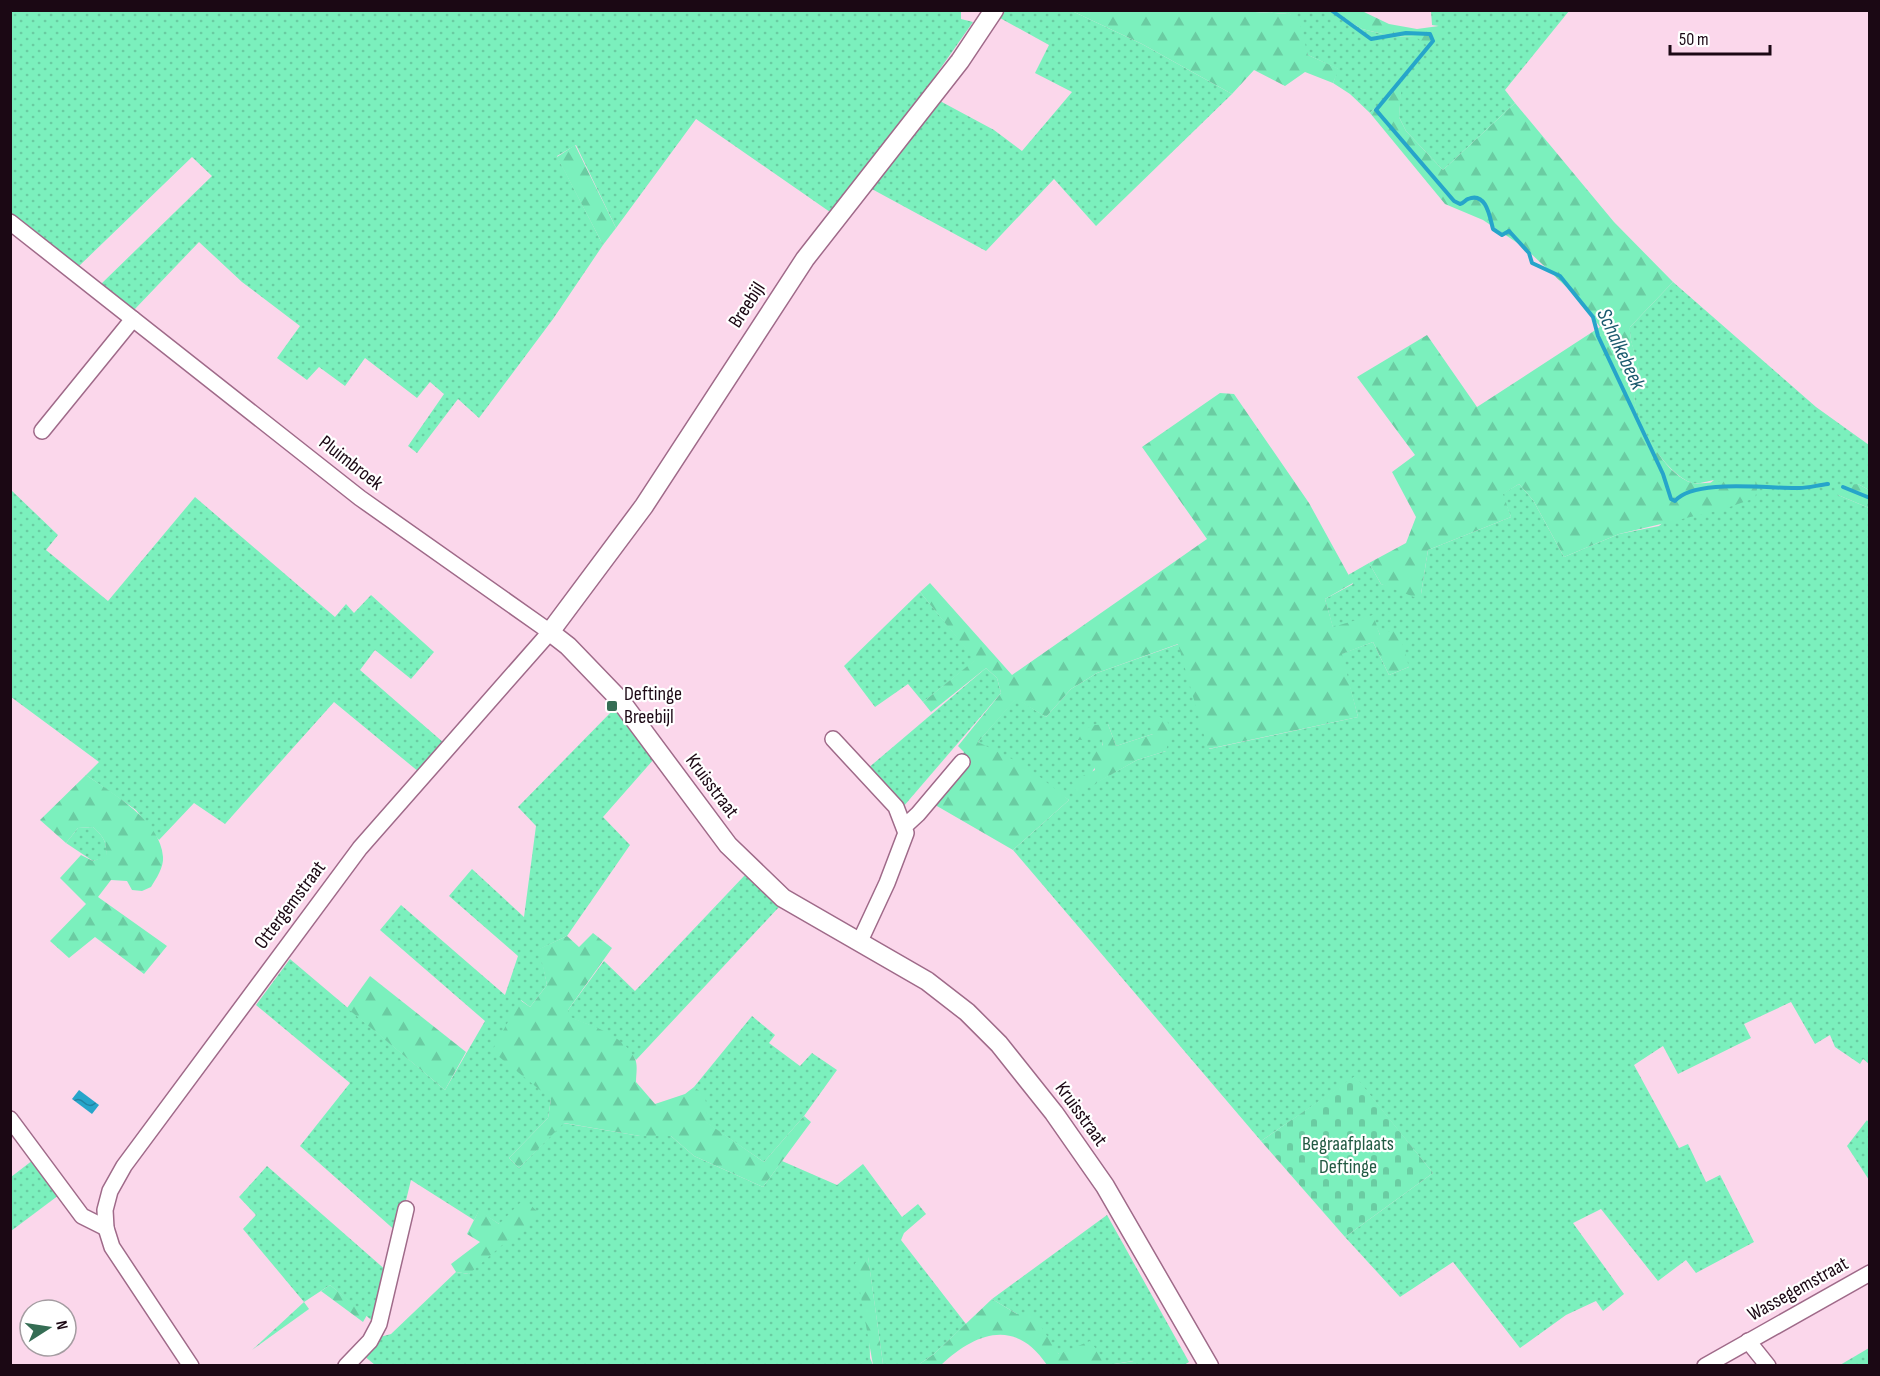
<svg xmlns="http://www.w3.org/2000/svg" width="1880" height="1376" viewBox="0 0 1880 1376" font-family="'Sofia Sans Condensed',sans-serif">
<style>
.grass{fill:url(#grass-dots);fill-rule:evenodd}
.forest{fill:url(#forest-firs)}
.cemetery{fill:url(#cemetery-stones)}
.water{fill:url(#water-waves)}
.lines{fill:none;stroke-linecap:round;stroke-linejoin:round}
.stream{stroke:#26a5ca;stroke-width:4}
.minor-casing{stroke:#9f6a89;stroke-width:18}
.tertiary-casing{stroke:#9f6a89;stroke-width:21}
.minor{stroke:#fff;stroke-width:15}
.tertiary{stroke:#fff;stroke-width:18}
.poi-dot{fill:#356d54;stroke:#fff;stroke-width:2}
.labels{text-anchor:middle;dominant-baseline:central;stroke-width:4.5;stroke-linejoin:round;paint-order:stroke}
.street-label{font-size:20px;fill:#1b0814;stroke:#fff}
.poi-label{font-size:20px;fill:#1b0814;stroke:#fff;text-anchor:start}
.park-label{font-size:20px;fill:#225a43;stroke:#fff}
.water-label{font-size:21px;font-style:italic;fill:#1b5a6e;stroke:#fff}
</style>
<defs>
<pattern id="grass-dots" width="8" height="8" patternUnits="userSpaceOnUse" patternTransform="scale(1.5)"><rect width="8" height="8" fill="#7bf0bd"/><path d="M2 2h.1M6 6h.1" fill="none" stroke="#6acca2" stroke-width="1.8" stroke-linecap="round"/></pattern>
<pattern id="forest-firs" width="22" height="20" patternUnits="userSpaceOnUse" patternTransform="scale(1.5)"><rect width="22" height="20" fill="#7bf0bd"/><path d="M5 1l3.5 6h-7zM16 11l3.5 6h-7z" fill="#6acca2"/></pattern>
<pattern id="cemetery-stones" width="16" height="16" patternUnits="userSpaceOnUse" patternTransform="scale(1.5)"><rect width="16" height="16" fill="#7bf0bd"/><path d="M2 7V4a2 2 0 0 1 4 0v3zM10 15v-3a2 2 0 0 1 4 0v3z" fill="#6acca2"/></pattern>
<pattern id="water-waves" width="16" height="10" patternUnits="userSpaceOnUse" patternTransform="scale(1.5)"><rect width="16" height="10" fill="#26a5ca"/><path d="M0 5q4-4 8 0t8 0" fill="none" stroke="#2084a3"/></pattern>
</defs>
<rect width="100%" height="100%" fill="#fbd7eb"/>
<g class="grass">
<polygon points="961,10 961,19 973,22 926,89 830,212 696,119 616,228 576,145 557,156 603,245 553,319 479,418 458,399 417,453 408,446 444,394 430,382 417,398 365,358 345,386 319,367 307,380 277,358 300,326 242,282 199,242 134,310 100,285 212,176 192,157 78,267 11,213 10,11"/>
<polygon points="1005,11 1072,11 1142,44 1232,94 1096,226 1054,179 986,251 870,188 940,101 994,130 1022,151 1072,92 1035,73 1049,45 1000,18"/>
<polygon points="1239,11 1331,11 1362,29 1391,36 1416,37 1439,26 1432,25 1431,11 1569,11 1505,90 1515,103 1443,170 1406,131 1399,117 1401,82 1370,113 1350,94 1333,83 1338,69 1308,55 1290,14"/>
<path d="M1673,282L1816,407L1869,445V490L1858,484L1838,495L1869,508V1064L1863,1059L1860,1064L1835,1047L1830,1035L1815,1044L1791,1002L1744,1024L1751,1038L1678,1074L1663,1046L1634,1065L1679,1148L1688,1144L1706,1182L1720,1175L1754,1242L1696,1273L1686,1260L1658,1281L1601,1209L1573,1223L1624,1294L1603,1311L1596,1301L1566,1315L1520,1348L1453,1262L1400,1297L1345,1237L1433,1173L1355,1077L1261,1141L1013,850L1069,800L978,742L1016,698L1046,717L1071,689L1097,673L1179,644L1209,749L1358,717L1341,654L1373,642L1389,675L1409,667L1380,635L1372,616L1333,628L1325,599L1353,584L1348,575L1369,563L1381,584L1421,594L1428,550L1511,517L1502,494L1519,484L1533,500L1564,557L1619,534L1659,526L1714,480C1707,481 1698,485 1692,483C1664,473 1634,422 1634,394C1634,386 1639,379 1639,372C1637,356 1629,343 1630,327ZM1108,724L1116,746L1153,734L1166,751L1137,760L1077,793C1089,777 1103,760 1103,739L1094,738Z"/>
<polygon points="10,489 58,535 46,550 108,601 195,497 335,617 346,604 354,613 371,595 434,652 411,679 375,650 360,670 444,743 419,772 334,702 225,824 194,803 159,840 136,810 86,775 99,762 11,697"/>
<polygon points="920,592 976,660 923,702 908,684 875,707 844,666"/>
<polygon points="986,668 997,678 1001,693 903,807 867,769"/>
<polygon points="614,709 654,759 603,817 630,845 567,936 540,949 547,985 530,1007 521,1000 551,1099 548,1118 509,1158 519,1168 563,1123 640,1136 671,1136 694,1156 763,1187 782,1161 837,1185 863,1164 902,1217 918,1204 926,1214 904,1233 901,1240 966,1324 934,1354 918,1365 883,1364 868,1257 870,1358 873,1365 375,1365 363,1355 380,1337 391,1334 456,1272 469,1274 499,1224 479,1211 474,1220 411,1180 398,1233 300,1146 350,1083 256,1005 290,959 445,1090 485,1021 380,930 401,905 505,995 518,956 449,896 472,869 524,917 536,826 518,807"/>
<path d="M93,827C104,837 107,842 106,857L93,861L66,843L78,828Z"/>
<path d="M745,875L779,907L636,1060C619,1036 596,1027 568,1017V1010L604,961L635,991Z"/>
<polygon points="752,1016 775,1035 769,1043 800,1066 812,1053 837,1070 804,1116 764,1162 705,1122 694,1087"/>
<polygon points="1867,1120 1870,1124 1869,1180 1847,1146"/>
<polygon points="33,1160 59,1195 11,1231 11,1177"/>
<polygon points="267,1166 388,1272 376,1324 330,1285 304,1302 243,1229 256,1215 239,1197"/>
<polygon points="1107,1215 1189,1362 1184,1365 1137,1366 1133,1361 1108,1365 1059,1354 1017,1314 992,1299"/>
<polygon points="1869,1348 1869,1365 1839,1365 1840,1365"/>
</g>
<g class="forest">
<polygon points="1239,11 1290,14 1299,20 1308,55 1339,69 1333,83 1305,72 1285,86 1254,70 1232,94 1142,44 1072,11"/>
<polygon points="1331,11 1362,11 1389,24 1417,29 1439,26 1445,31 1432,49 1416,37 1391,36 1362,29"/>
<path d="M1402,81L1399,117L1406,131L1443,170L1515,103L1614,222L1673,282L1630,327C1629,343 1638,356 1639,372C1639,379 1634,387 1634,394C1635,421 1665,476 1693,483C1697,485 1742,479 1752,479L1758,485L1755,498L1724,509L1619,534L1564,557L1533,500L1519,484L1503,494L1511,517L1428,550L1421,594L1414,597L1381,584L1369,563L1406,543L1416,517L1392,472L1415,455L1357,377L1427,335L1477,407L1600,327L1577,297L1525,248L1483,220L1445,204L1370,113Z"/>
<polygon points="575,145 616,228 603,245 557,157"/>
<polygon points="1220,393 1234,394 1309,503 1353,583 1325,599 1333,627 1373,615 1380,635 1398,628 1409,667 1389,675 1373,642 1342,654 1358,717 1208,749 1178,644 1097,673 1071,689 1046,717 1016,699 978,742 1026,766 1069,800 1013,850 930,802 964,752 958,746 1001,693 997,678 986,668 931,712 923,702 975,660 920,592 930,583 1012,675 1207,539 1142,447"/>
<polygon points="1858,484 1869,490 1869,508 1838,495 1839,486"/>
<polygon points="1157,716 1167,720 1171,732 1166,751 1137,760 1077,794 1072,781 1095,770 1090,754 1103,745 1102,739 1076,740 1078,732 1095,725 1108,724 1116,746 1153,734 1151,726"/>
<path d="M86,775C112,793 161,821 163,857C164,867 156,879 151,887L142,891L132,890L127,881L111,880L98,897L167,946L144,974L95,937L69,958L50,941L86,904L60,878L81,855L93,861L106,856C107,842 104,837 93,827L78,828L66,843L40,820Z"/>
<path d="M593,933L612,948L568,1010V1016C591,1026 623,1034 635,1059C638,1065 636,1075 636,1082L655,1104L685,1094L694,1087C708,1096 708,1106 706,1122L764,1162L804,1116L811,1122L763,1187L694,1156L671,1136H640L564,1123L519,1168L509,1158L548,1118L551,1099L492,1051L520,1000L530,1007L547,985L539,949L567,936L579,947Z"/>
<polygon points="370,976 466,1052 445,1090 347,1008"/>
<polygon points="524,1199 539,1213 469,1274 456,1272 451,1264 480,1242 467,1234 479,1210 499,1224"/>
<path d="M868,1256L883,1364L918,1365L934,1354L992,1299L1017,1314L1032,1313L1059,1354L1090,1341L1108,1365L1134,1361L1137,1365H1047C1016,1318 976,1332 941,1365H873L855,1263Z"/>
<polygon points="330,1285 367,1315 363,1322 321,1291"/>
<polygon points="304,1302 309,1309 252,1350"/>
</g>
<polygon class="cemetery" points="1355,1076 1433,1173 1345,1237 1261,1141"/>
<polygon class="water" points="79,1090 99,1105 92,1114 72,1099"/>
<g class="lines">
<g class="stream">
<path d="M1331,10L1371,39L1406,33L1430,34L1433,41L1376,110L1454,201L1460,204C1464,203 1465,200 1468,199C1487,191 1490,219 1493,229L1502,235L1509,231L1529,253L1532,263L1560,276L1593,317L1598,336L1663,474L1671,499L1675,501C1694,478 1770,489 1799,488C1809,488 1818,485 1828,484"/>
<polyline points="1843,487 1870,498"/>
</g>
<defs>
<g id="minor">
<polyline points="10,222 360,498 550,632 360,848 124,1166 110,1191 105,1210 106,1228 112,1247 191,1366"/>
<polyline points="42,431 133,319"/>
<polyline points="833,739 896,807 906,833 887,883 860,941"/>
<polyline points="905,826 918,814 962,762"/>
<polyline points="10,1119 82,1216 106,1228"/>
<polyline points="1748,1341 1768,1366"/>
<polyline points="346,1366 370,1341 379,1324 406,1209"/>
<polyline points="1705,1366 1870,1273"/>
</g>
<polyline id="tertiary" points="994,10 960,61 805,259 644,506 550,632 568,646 620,700 728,845 783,898 927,981 967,1012 999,1044 1054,1113 1105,1186 1209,1366"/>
</defs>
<use href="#minor" class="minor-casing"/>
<use href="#tertiary" class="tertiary-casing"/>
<use href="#minor" class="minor"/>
<use href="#tertiary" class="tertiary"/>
</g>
<rect class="poi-dot" x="606" y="700" width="12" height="12" rx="3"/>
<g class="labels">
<g class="street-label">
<text transform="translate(747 305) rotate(-57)">Breebijl</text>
<text transform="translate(351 463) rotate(38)">Pluimbroek</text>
<text transform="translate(712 786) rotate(53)">Kruisstraat</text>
<text transform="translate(290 905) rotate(-53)">Ottergemstraat</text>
<text transform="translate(1081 1114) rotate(54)">Kruisstraat</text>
<text transform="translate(1798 1289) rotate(-29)">Wassegemstraat</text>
</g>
<g class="poi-label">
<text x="624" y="694">Deftinge<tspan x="624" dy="23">Breebijl</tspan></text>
</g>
<g class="park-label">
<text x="1348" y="1144">Begraafplaats<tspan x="1348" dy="23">Deftinge</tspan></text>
</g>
<g class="water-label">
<text transform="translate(1621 349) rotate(65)">Schalkebeek</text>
</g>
</g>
<rect width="1880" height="1376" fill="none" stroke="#1b0814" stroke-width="24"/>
<g transform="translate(48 1328) rotate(78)"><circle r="28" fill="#ffffff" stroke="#a49ca1" stroke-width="1.5"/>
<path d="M0-4.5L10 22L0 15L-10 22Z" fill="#356d54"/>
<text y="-9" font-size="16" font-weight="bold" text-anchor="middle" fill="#1b0814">N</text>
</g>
<path d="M1670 45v9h100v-9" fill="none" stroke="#1b0814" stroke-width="3"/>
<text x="1679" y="45" font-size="18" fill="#1b0814" stroke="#ffffff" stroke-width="4.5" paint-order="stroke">50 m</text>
</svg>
